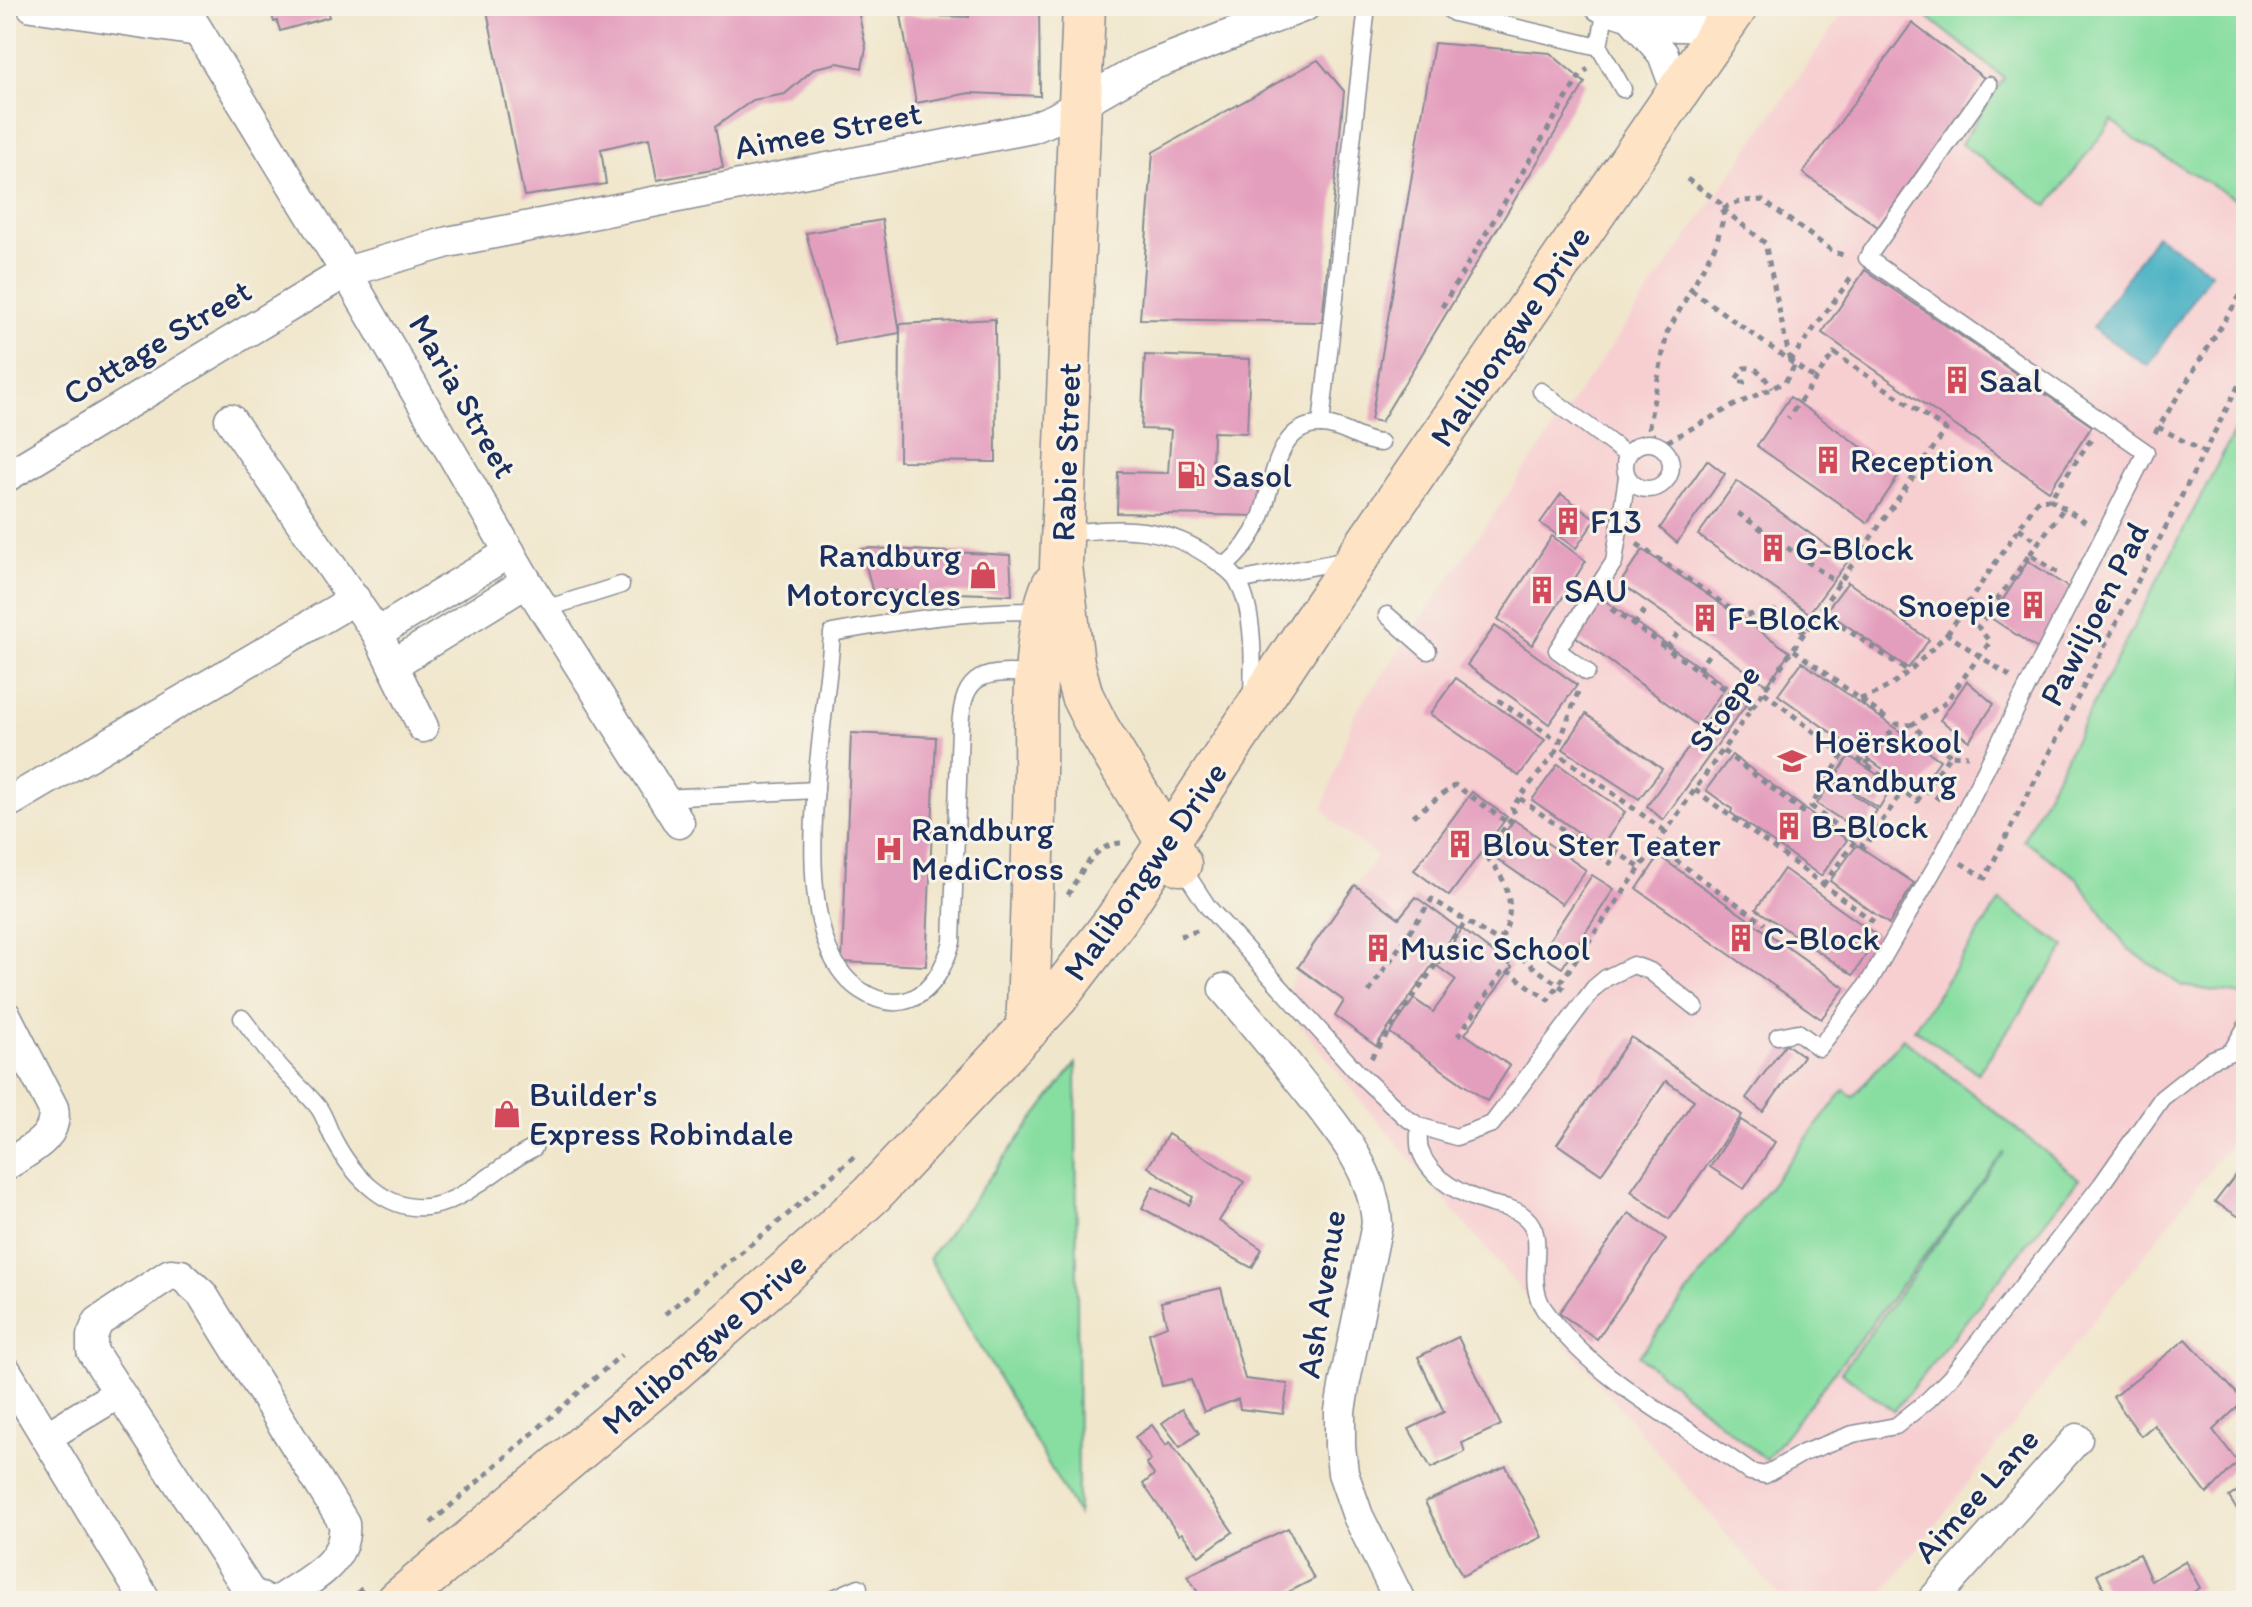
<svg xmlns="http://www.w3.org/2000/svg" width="2252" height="1607" viewBox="0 0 2252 1607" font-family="Itim,sans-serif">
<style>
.built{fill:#f7cfd1}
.green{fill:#88dea1;stroke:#528680;stroke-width:2}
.water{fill:#43afc2;stroke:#2f6f90;stroke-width:2}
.building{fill:#e49ebd}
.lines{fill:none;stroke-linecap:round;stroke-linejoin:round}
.lane-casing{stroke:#868a94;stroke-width:19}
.street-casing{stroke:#868a94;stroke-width:33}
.secondary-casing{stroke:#868a94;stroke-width:45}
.path{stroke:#868a94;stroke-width:5;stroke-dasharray:6 6;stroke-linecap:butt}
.lane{stroke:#fff;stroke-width:16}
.street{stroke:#fff;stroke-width:30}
.secondary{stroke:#fee4c5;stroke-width:42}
.labels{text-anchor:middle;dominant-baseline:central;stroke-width:6;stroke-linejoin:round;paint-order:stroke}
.street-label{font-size:34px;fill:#1b2f5e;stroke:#f7f3e8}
.poi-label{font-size:34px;fill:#1b2f5e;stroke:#f7f3e8;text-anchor:start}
</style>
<rect width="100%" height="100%" fill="#f7f3e8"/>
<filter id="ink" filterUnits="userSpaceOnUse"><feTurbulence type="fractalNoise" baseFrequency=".0125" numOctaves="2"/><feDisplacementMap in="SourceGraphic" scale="16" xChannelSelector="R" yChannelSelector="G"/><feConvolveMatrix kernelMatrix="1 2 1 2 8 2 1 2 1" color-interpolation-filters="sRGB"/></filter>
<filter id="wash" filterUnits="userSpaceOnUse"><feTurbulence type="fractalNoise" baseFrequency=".006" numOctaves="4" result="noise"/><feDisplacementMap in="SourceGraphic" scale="32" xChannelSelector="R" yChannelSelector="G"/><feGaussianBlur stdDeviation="1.8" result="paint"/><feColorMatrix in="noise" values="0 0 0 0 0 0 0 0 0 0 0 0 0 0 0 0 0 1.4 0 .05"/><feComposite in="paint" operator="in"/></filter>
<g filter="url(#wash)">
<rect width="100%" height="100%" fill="#f0e6cb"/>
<polygon class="built" points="1848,6 2246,6 2246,1123 1877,1601 1783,1601 1367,1108 1283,1003 1298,967 1377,856 1336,825 1323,808 1354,715"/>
<g class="green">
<polygon points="1914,6 2246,6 2246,205 2137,141 2112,121 2048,206 1961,144 2004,78"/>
<polygon points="2246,409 2246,995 2243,995 2182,986 2126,947 2076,877 2023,840"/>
<polygon points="2000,901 2066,947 1978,1073 1914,1029"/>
<polygon points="1903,1038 2079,1179 1894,1411 1841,1372 2005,1152 1766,1460 1639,1356 1844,1090 1853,1097"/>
<polygon points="1076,1063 1078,1515 929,1258"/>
</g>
<polygon class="water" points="2156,235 2211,272 2148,366 2092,328"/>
<g id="blocks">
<g class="building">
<polygon points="269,6 326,6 329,17 280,31 277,21 274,22"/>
<polygon points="486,6 857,6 866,48 862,68 838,63 815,68 785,94 753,100 715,127 723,168 657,180 649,138 601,149 606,184 524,196"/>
<polygon points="969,6 1039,6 1040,96 970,93 916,103 901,15 969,17"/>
<polygon points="1912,23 1984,78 1878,227 1803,173"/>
<polygon points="1434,43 1550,53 1585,83 1381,422 1371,420"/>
<polygon points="1318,60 1344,91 1322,322 1140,319 1153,152"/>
<polygon points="882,220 900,333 836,344 806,233"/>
<polygon points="1865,270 2092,426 2049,491 1822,333"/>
<polygon points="995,319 996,462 899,461 900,324"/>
<polygon points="1145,355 1250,359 1247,433 1213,432 1212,474 1259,476 1258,516 1117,513 1118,472 1168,473 1171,430 1141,429"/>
<polygon points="1790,397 1900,474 1867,523 1757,446"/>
<polygon points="1707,460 1725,474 1677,543 1660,528"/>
<polygon points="1737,481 1848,561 1809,613 1698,535"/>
<polygon points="1561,494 1596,519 1576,548 1540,523"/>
<polygon points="1552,536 1586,561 1532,645 1498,619"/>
<polygon points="871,548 1010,555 1012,595 872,590 862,549"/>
<polygon points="1643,550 1790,652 1767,685 1620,583"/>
<polygon points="2028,561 2075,592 2038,649 1991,618"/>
<polygon points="1848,582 1929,640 1908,668 1826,611"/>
<polygon points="1601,598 1726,686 1698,726 1575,636"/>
<polygon points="1495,626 1577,685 1549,724 1467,665"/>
<polygon points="1802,662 1940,760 1917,793 1778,695"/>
<polygon points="1456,678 1545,740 1519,776 1430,714"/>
<polygon points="1967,681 1994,704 1969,741 1940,720"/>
<polygon points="1730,689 1748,702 1663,820 1647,806"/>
<polygon points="1586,714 1662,769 1639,799 1563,749"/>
<polygon points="851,733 936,737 926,966 842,962"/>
<polygon points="1732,755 1847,840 1821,876 1731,813 1732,809 1706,790"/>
<polygon points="1849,756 1893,785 1879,808 1834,779"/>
<polygon points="1558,764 1625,812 1601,848 1532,800"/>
<polygon points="1832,780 1877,810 1862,833 1817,804"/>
<polygon points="1472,792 1507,817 1449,896 1414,870"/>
<polygon points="1514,820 1586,870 1562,904 1490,854"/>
<polygon points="1857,845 1914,883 1889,924 1830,881"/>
<polygon points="1659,856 1845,988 1821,1019 1637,889"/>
<polygon points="1784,869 1878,936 1853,975 1756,909"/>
<polygon points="1592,875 1614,889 1562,968 1540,954"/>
<polygon points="1355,885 1399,918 1416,897 1458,928 1376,1046 1335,1016 1344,1001 1298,967"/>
<polygon points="1462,929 1512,967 1465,1034 1510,1066 1487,1101 1390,1033 1414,999 1433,1012 1456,980 1437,966"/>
<polygon points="1631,1037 1742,1115 1669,1219 1631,1191 1694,1100 1666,1081 1601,1174 1557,1144"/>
<polygon points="1786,1044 1803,1056 1763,1112 1746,1098"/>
<polygon points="1741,1120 1775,1142 1744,1189 1710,1167"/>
<polygon points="1168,1134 1244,1182 1219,1221 1262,1249 1252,1268 1142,1208 1153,1186 1189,1205 1193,1197 1148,1167"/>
<polygon points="2246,1162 2246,1221 2215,1202"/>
<polygon points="1629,1213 1666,1239 1597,1339 1559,1313"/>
<polygon points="1221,1288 1245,1379 1288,1384 1283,1414 1240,1409 1238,1399 1204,1412 1191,1380 1162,1386 1149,1333 1167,1326 1161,1302"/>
<polygon points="1458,1337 1501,1425 1462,1443 1465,1452 1431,1468 1409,1429 1444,1412 1418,1357"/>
<polygon points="2186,1339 2244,1401 2213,1430 2238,1462 2207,1494 2154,1425 2141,1436 2113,1397"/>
<polygon points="1182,1409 1199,1433 1180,1447 1162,1423"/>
<polygon points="1152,1425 1166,1445 1170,1442 1233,1532 1199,1556 1182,1533 1179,1535 1143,1484 1154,1475 1146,1463 1151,1460 1135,1437"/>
<polygon points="1506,1466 1542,1537 1462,1576 1425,1502"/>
<polygon points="2246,1485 2246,1525 2229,1497"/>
<polygon points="1288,1528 1314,1579 1271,1601 1203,1601 1188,1576"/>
<polygon points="2139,1554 2151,1581 2185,1561 2200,1588 2178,1601 2110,1601 2097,1574"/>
</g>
</g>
</g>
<g filter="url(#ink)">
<use href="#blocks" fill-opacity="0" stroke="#868a94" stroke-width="2"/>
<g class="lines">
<defs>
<g id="lane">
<polyline points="1444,6 1454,13 1599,47"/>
<polyline points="1606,8 1599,47 1623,89"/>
<polyline points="1541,391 1627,455"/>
<polyline points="1321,425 1367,6"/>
<circle cx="1648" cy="466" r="23"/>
<path d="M1063,533C1123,528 1164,523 1216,561C1223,566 1234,573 1238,582C1255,612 1253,664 1252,697"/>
<path d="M1224,567C1240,554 1253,536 1261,517C1273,487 1275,423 1321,425C1342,425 1360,442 1381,443"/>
<polyline points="1238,581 1347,560"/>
<polyline points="545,609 621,585"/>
<polyline points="1387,615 1428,651"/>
<polyline points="1587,672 1557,650 1614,562 1627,477"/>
<path d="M1036,674C984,671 963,671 960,728L952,942C945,964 934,990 911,999C893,1006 875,1000 860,990C778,936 828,718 832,633C901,620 972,610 1043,611"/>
<polyline points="663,798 816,790"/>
<polyline points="1183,869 1208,907 1357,1072 1405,1117 1419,1126 1456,1137 1492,1124 1594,988 1606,978 1633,965 1650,971 1695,1007"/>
<path d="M242,1018C256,1036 269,1055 284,1071C295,1083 308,1094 318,1107C325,1116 328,1129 334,1140C353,1176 388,1215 433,1206C468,1199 501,1163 534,1148"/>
<polyline points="1778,1036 1798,1032 1819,1048 1869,982 1944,852 2146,452 1867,258 1989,85"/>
<path d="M1419,1126C1419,1134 1418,1144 1420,1150C1431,1181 1463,1195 1491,1204C1502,1207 1516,1208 1525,1217C1550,1238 1523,1278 1544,1309C1596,1382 1679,1420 1750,1472L1765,1475L1803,1453L1853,1434L1896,1426L1928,1400L1949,1379L2033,1272L2101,1185L2162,1098L2210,1060L2231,1052L2246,1027"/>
<polyline points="827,1601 859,1587"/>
</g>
<g id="street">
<polyline points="32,6 198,31"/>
<polyline points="183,6 346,272 527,582 679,823"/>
<path d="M1600,6C1644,21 1682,35 1728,20"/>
<polyline points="1633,19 1663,54 1677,92"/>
<polyline points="230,419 377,633 423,727"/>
<polyline points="6,477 346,272 448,242 1032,128 1054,119 1141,69 1305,6"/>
<polyline points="377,633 510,552"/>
<polyline points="394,664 527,582"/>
<polyline points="6,804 355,599"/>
<path d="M1224,989C1250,1019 1275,1049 1299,1080C1333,1123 1374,1167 1377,1224L1345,1381L1340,1411V1446L1343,1473L1358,1516L1400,1601"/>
<path d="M6,1016L53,1108C59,1139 28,1150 6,1165"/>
<polyline points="6,1371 146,1601"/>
<polyline points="46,1437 119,1393"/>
<path d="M266,1601L250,1592L92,1351V1336L98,1322L170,1274L181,1275L202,1294L344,1523C348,1563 309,1579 281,1599L274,1601"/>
<polyline points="1932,1601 2077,1439"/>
</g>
<g id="secondary">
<polyline points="1084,6 1061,566 1073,663 1082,696 1097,726 1180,864"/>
<path d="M1027,1030C1031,944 1033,859 1035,773C1036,718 1031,635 1053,585"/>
<polyline points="398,1601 672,1372 820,1242 872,1194 1057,997 1116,920 1313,622 1737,6"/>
</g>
</defs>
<use href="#lane" class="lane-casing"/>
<use href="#street" class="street-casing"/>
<use href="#secondary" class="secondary-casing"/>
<g class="path">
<polyline points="1124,6 1126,11 1134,8"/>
<polyline points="1687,179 1720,203 1724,216 1716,244 1667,333 1650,419 1649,427 1659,446 1735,405 1785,382 1795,365"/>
<polyline points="1723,208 1742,201 1762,200 1834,252 1846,256"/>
<polyline points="1723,209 1765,243 1790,361"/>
<polyline points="1691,290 1815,379"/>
<polyline points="1442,307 1581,74 1588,69"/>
<polyline points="1790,361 1854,274"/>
<path d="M1746,382H1740L1736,379L1744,368C1759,366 1764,377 1772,388"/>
<polyline points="2158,427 2204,452"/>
<polyline points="2155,433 2246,286"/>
<polyline points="2050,499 2086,522"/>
<polyline points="1738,513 1839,584"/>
<polyline points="2019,528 2037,542"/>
<polyline points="1637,544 1741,616 1775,611 1806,633"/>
<polyline points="2030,554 2064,508"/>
<polyline points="1611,609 1752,709"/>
<polyline points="1821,612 1909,672"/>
<polyline points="1634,625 1647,607"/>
<polyline points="1947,634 2038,500 2050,499 2092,438"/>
<polyline points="1667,648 1681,629"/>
<polyline points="1794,650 1887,719"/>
<polyline points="1698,670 1711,651"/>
<polyline points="1578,692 1556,752 1666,832"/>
<polyline points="1764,692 1843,755 1847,751 1917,801 1950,755 1968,756"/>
<path d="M1860,699C1897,689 1921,659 1947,634L2011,677"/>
<polyline points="1498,700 1559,742"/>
<polyline points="1911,725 1944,704 1990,642 1978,627 2030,554 2062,576"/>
<polyline points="1723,751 1807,815"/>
<polyline points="1556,752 1519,798 1610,863 1617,852 1640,868"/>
<polyline points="1843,755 1811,806 1855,841"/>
<polyline points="1866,764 1897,724 1911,725 1950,755"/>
<polyline points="1925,789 1944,802"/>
<polyline points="1695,790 1878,925"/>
<path d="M1519,798L1512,808L1515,813L1485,856C1510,879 1518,914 1499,942L1567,991"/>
<polyline points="1413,816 1455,785 1508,823"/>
<polyline points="1656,846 1765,924"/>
<polyline points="1961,863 1985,878 2246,371"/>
<polyline points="1823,885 1855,841 1864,847 1903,791"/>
<path d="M1068,895C1080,874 1094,844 1121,843"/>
<polyline points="1180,936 1200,930"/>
<polyline points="1369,992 1432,899 1499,942"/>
<polyline points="1458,1036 1505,969 1548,1000 1946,430 1834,353 1788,418"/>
<polyline points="1371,1058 1466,921"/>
<polyline points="665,1314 788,1214 856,1155"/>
<polyline points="431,1523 621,1355"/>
<polyline points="349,1601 366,1585"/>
</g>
<use href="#lane" class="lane"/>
<use href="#street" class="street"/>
<use href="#secondary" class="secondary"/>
</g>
</g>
<defs>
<symbol id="building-bare" viewBox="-9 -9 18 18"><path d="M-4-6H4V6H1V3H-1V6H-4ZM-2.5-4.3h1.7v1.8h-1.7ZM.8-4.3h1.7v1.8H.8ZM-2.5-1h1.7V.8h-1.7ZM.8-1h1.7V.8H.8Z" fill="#d1495b" stroke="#f7f3e8" stroke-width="2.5" paint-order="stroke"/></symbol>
<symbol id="fuel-bare" viewBox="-9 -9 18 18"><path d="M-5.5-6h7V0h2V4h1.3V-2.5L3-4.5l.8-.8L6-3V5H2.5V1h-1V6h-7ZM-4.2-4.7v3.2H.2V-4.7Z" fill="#d1495b" stroke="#f7f3e8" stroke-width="2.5" paint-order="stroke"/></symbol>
<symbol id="shop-bare" viewBox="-9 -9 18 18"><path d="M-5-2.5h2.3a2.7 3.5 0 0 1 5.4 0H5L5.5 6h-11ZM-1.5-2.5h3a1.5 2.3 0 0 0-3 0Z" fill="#d1495b" stroke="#f7f3e8" stroke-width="2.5" paint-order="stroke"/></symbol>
<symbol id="school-bare" viewBox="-9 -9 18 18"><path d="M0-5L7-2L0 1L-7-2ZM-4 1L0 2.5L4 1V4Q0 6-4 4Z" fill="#d1495b" stroke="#f7f3e8" stroke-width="2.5" paint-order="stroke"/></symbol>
<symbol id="hospital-bare" viewBox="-9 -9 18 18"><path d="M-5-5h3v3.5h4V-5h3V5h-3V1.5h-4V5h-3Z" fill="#d1495b" stroke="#f7f3e8" stroke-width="2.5" paint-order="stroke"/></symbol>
</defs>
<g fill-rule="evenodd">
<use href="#building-bare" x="1937" y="360" width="40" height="40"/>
<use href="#building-bare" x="1808" y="440" width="40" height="40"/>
<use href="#fuel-bare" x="1171" y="455" width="40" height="40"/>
<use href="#building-bare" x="1548" y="501" width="40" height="40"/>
<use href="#building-bare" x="1753" y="528" width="40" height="40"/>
<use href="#shop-bare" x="963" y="555" width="40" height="40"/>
<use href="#building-bare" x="1522" y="570" width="40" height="40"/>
<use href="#building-bare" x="2013" y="585" width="40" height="40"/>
<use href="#building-bare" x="1685" y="598" width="40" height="40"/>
<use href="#school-bare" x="1772" y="741" width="40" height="40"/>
<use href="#building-bare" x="1769" y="806" width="40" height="40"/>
<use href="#building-bare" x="1440" y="824" width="40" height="40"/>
<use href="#hospital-bare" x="869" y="829" width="40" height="40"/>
<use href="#building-bare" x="1721" y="918" width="40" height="40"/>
<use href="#building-bare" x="1358" y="928" width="40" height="40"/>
<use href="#shop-bare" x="487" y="1094" width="40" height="40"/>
</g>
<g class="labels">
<g class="street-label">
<text transform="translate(828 130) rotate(-11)">Aimee Street</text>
<text transform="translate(1510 336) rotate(-56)">Malibongwe Drive</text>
<text transform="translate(157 342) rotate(-31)">Cottage Street</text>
<text transform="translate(463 396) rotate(60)">Maria Street</text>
<text transform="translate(1066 452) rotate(-88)">Rabie Street</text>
<text transform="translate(2094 614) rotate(-63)">Pawiljoen Pad</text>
<text transform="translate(1724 708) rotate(-55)">Stoepe</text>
<text transform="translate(1145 871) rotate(-55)">Malibongwe Drive</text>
<text transform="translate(1321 1294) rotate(-81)">Ash Avenue</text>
<text transform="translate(704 1343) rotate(-41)">Malibongwe Drive</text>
<text transform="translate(1976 1495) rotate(-48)">Aimee Lane</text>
</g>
<g class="poi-label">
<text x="1979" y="380">Saal</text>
<text x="1850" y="460">Reception</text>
<text x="1213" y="475">Sasol</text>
<text x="1590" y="521">F13</text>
<text x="1795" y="548">G-Block</text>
<text x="961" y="555" text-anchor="end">Randburg<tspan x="961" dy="39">Motorcycles</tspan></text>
<text x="1564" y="590">SAU</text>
<text x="2011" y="605" text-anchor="end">Snoepie</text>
<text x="1727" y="618">F-Block</text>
<text x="1814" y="741">Hoërskool<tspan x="1814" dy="39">Randburg</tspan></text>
<text x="1811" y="826">B-Block</text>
<text x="911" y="829">Randburg<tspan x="911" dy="39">MediCross</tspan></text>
<text x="1482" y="844">Blou Ster Teater</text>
<text x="1763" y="938">C-Block</text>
<text x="1400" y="948">Music School</text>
<text x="529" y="1094">Builder's<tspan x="529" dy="39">Express Robindale</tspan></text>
</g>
</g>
<rect width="2252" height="1607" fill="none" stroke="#f7f3e8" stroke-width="32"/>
</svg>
